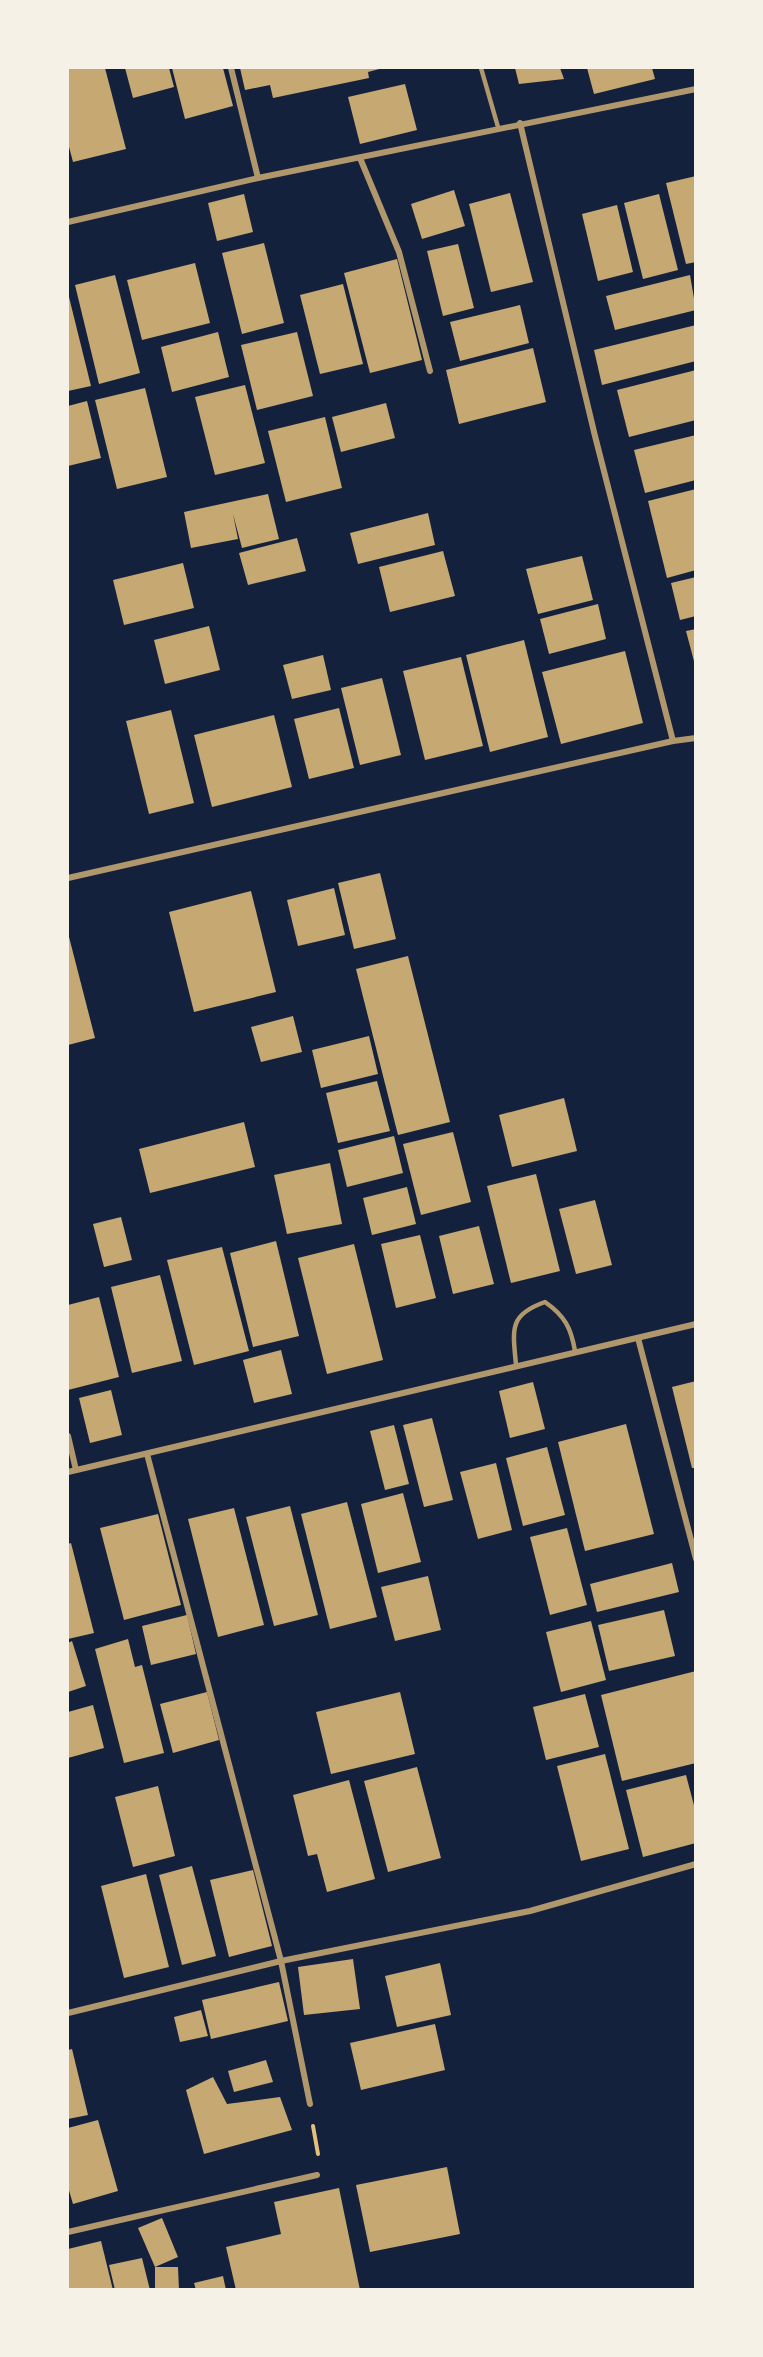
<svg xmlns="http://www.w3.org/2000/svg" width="763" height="2357" viewBox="0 0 763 2357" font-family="Poppins,sans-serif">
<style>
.building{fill:#c6a872}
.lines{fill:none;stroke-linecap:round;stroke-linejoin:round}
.path{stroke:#e5c07b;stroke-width:4}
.service{stroke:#b1986c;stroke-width:4.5}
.minor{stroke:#b1986c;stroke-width:6}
</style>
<rect width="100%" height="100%" fill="#14213d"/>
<g class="building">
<polygon points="68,68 105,68 126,149 73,162 68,143"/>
<polygon points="125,68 169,68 174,87 133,98"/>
<polygon points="172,68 223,68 233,106 185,119"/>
<polygon points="240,68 383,68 368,72 369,78 273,98 270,85 245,90"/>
<polygon points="515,68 560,68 564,79 519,84"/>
<polygon points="587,68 652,68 655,79 594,94"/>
<polygon points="405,84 417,130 360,144 348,97"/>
<polygon points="696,176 696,262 686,264 666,183"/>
<polygon points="454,190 465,226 422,239 411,204"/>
<polygon points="510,193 533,282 491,292 469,204"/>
<polygon points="244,194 253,232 217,241 208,203"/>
<polygon points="659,194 678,270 643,279 624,203"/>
<polygon points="617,205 633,272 598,281 582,214"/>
<polygon points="264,243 284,323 242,334 222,253"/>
<polygon points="458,244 474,308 443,316 427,251"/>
<polygon points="397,259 422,360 370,373 344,273"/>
<polygon points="195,263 210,323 142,340 127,280"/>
<polygon points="115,275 140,373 99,384 75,285"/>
<polygon points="690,275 696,310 615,330 606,296"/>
<polygon points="343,284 363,364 320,374 300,295"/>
<polygon points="68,293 91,386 68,391"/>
<polygon points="520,305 529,343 460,361 450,322"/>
<polygon points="696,325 696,361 602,385 594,350"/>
<polygon points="218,332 229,377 172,392 161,347"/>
<polygon points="297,332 313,396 257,410 241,345"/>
<polygon points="533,348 546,402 459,424 446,370"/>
<polygon points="696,370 696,420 629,437 617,390"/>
<polygon points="245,385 265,463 215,475 195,397"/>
<polygon points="145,388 167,477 117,489 95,400"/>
<polygon points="87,401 101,458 68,466 68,406"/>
<polygon points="386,403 395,438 341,452 332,417"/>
<polygon points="325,417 342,488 286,502 268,431"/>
<polygon points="696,435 696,480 645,493 634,450"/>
<polygon points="696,489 696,570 667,578 648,501"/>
<polygon points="268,494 279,539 242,548 233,514 238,539 191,548 184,512"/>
<polygon points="428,513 435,545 358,564 350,533"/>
<polygon points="297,538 306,571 248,585 239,553"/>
<polygon points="443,551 455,596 390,612 379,567"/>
<polygon points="582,556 593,600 538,614 526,569"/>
<polygon points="183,563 194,608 124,625 113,580"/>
<polygon points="696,577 696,616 680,620 671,583"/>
<polygon points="598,604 606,639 549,654 540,619"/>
<polygon points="209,626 220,670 165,684 154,640"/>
<polygon points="696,629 696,665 695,665 686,631"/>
<polygon points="524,640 548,737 490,752 466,655"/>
<polygon points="625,651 643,723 561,744 542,672"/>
<polygon points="323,655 331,690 292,699 283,665"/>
<polygon points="461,657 483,746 425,760 403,671"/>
<polygon points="382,678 401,755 360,765 341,688"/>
<polygon points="339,708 354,768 309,779 294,719"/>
<polygon points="171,710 194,803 149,814 126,721"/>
<polygon points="274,715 292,787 212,807 194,735"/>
<polygon points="380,873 396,939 354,949 338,883"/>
<polygon points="334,888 345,935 298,946 287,900"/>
<polygon points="251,891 276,992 194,1012 169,912"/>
<polygon points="68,933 95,1038 68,1045"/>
<polygon points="408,956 450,1122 398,1135 356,969"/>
<polygon points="293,1016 302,1052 261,1062 251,1027"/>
<polygon points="369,1036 378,1074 321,1088 312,1050"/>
<polygon points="377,1081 390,1131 338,1143 326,1093"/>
<polygon points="564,1098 577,1151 512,1167 499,1115"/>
<polygon points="244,1122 255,1167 150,1193 139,1149"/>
<polygon points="453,1132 471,1202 421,1215 403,1144"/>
<polygon points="394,1136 403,1173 347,1187 338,1150"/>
<polygon points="330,1163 342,1224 287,1234 274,1175"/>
<polygon points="536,1174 560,1271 511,1283 487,1186"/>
<polygon points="407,1187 416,1224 372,1235 363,1198"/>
<polygon points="595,1200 612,1265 576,1274 559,1209"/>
<polygon points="121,1217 132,1260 104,1267 93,1224"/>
<polygon points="479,1226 494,1284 453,1294 439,1236"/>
<polygon points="420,1235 436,1298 396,1308 381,1244"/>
<polygon points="276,1241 299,1336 253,1347 230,1253"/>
<polygon points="354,1244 383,1360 327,1374 298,1258"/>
<polygon points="222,1247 249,1351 194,1365 167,1260"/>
<polygon points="160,1275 182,1361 132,1373 111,1287"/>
<polygon points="99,1297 119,1377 68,1390 68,1305"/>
<polygon points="281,1350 292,1394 254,1403 243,1360"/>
<polygon points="696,1381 696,1468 692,1468 672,1387"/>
<polygon points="533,1382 545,1429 510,1438 499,1391"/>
<polygon points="111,1390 122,1435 90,1443 79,1398"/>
<polygon points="432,1418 453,1500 424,1507 403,1425"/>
<polygon points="626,1424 654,1534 585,1551 558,1442"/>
<polygon points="394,1425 409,1484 385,1490 370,1431"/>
<polygon points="547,1447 565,1515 523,1526 506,1458"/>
<polygon points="496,1463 512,1530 478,1539 460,1472"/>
<polygon points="403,1493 421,1562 378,1573 361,1504"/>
<polygon points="347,1502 377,1617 330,1629 301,1514"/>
<polygon points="290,1506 318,1615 274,1626 246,1517"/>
<polygon points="234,1508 264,1625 218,1637 188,1519"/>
<polygon points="158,1514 181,1605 124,1620 100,1528"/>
<polygon points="567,1528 587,1605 550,1615 530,1537"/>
<polygon points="71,1543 94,1633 68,1639 68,1544"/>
<polygon points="672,1563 679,1592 597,1612 590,1584"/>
<polygon points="428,1576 441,1630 395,1641 381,1587"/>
<polygon points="664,1610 675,1656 609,1671 598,1625"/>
<polygon points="187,1615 196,1654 151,1665 142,1626"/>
<polygon points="591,1621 606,1680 561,1692 546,1632"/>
<polygon points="128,1639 135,1667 142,1665 164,1753 124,1763 95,1649"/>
<polygon points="72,1641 86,1686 68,1692 68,1643"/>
<polygon points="696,1671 696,1763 622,1781 601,1695"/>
<polygon points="207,1692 219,1740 173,1753 160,1704"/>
<polygon points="400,1692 415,1754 331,1774 316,1712"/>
<polygon points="585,1694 599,1747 546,1760 533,1707"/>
<polygon points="93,1705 104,1748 68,1758 68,1712"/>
<polygon points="605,1754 629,1849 581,1861 557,1766"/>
<polygon points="417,1767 441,1858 388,1872 364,1781"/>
<polygon points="686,1775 696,1813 696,1843 643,1857 626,1790"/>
<polygon points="349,1780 375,1879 327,1892 317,1854 308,1856 293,1795"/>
<polygon points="158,1786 175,1856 133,1867 115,1797"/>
<polygon points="192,1866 216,1956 182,1965 159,1875"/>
<polygon points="253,1870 272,1946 229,1957 210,1880"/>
<polygon points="146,1874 169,1967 124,1978 101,1886"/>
<polygon points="353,1959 360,2009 304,2015 298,1967"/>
<polygon points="440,1963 451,2015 397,2027 385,1976"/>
<polygon points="279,1982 288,2021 211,2039 202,2000"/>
<polygon points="201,2010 208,2036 180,2042 174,2017"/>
<polygon points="435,2024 445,2070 361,2090 350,2043"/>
<polygon points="72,2049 88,2115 68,2119 68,2050"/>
<polygon points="266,2060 273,2082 234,2092 228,2071"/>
<polygon points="213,2077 227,2104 280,2097 292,2130 204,2154 186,2090"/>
<polygon points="98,2120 118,2191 73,2204 68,2187 68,2128"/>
<polygon points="447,2167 460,2234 370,2252 356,2185"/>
<polygon points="339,2188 360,2290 236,2290 226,2247 281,2234 274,2202"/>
<polygon points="162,2218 178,2257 155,2267 138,2228"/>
<polygon points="101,2241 113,2290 68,2290 68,2249"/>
<polygon points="142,2258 150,2290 115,2290 109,2265"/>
<polygon points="155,2267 178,2267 179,2290 155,2290"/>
<polygon points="223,2276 226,2290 196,2290 194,2283"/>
</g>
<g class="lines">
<polyline class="path" points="313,2126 318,2154"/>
<g class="service">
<polyline points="481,68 498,127"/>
<path d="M516,1365C513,1330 508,1315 545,1302C565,1316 571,1328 575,1351"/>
</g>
<g class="minor">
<polyline points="231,68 258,178"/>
<polyline points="520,123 595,436 673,741"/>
<polyline points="360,158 399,252 430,371"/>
<polyline points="68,222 258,178 696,89"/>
<polyline points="68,878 673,741 696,738"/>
<polyline points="638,1338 696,1559"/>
<polyline points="68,1436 76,1470"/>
<polyline points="147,1454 281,1961 310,2104"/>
<polyline points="68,1472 696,1324"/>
<polyline points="68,2013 281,1961 530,1911 696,1864"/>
<polyline points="68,2232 317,2175"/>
</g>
</g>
<rect width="763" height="2357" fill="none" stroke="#f6f1e7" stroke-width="138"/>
</svg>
